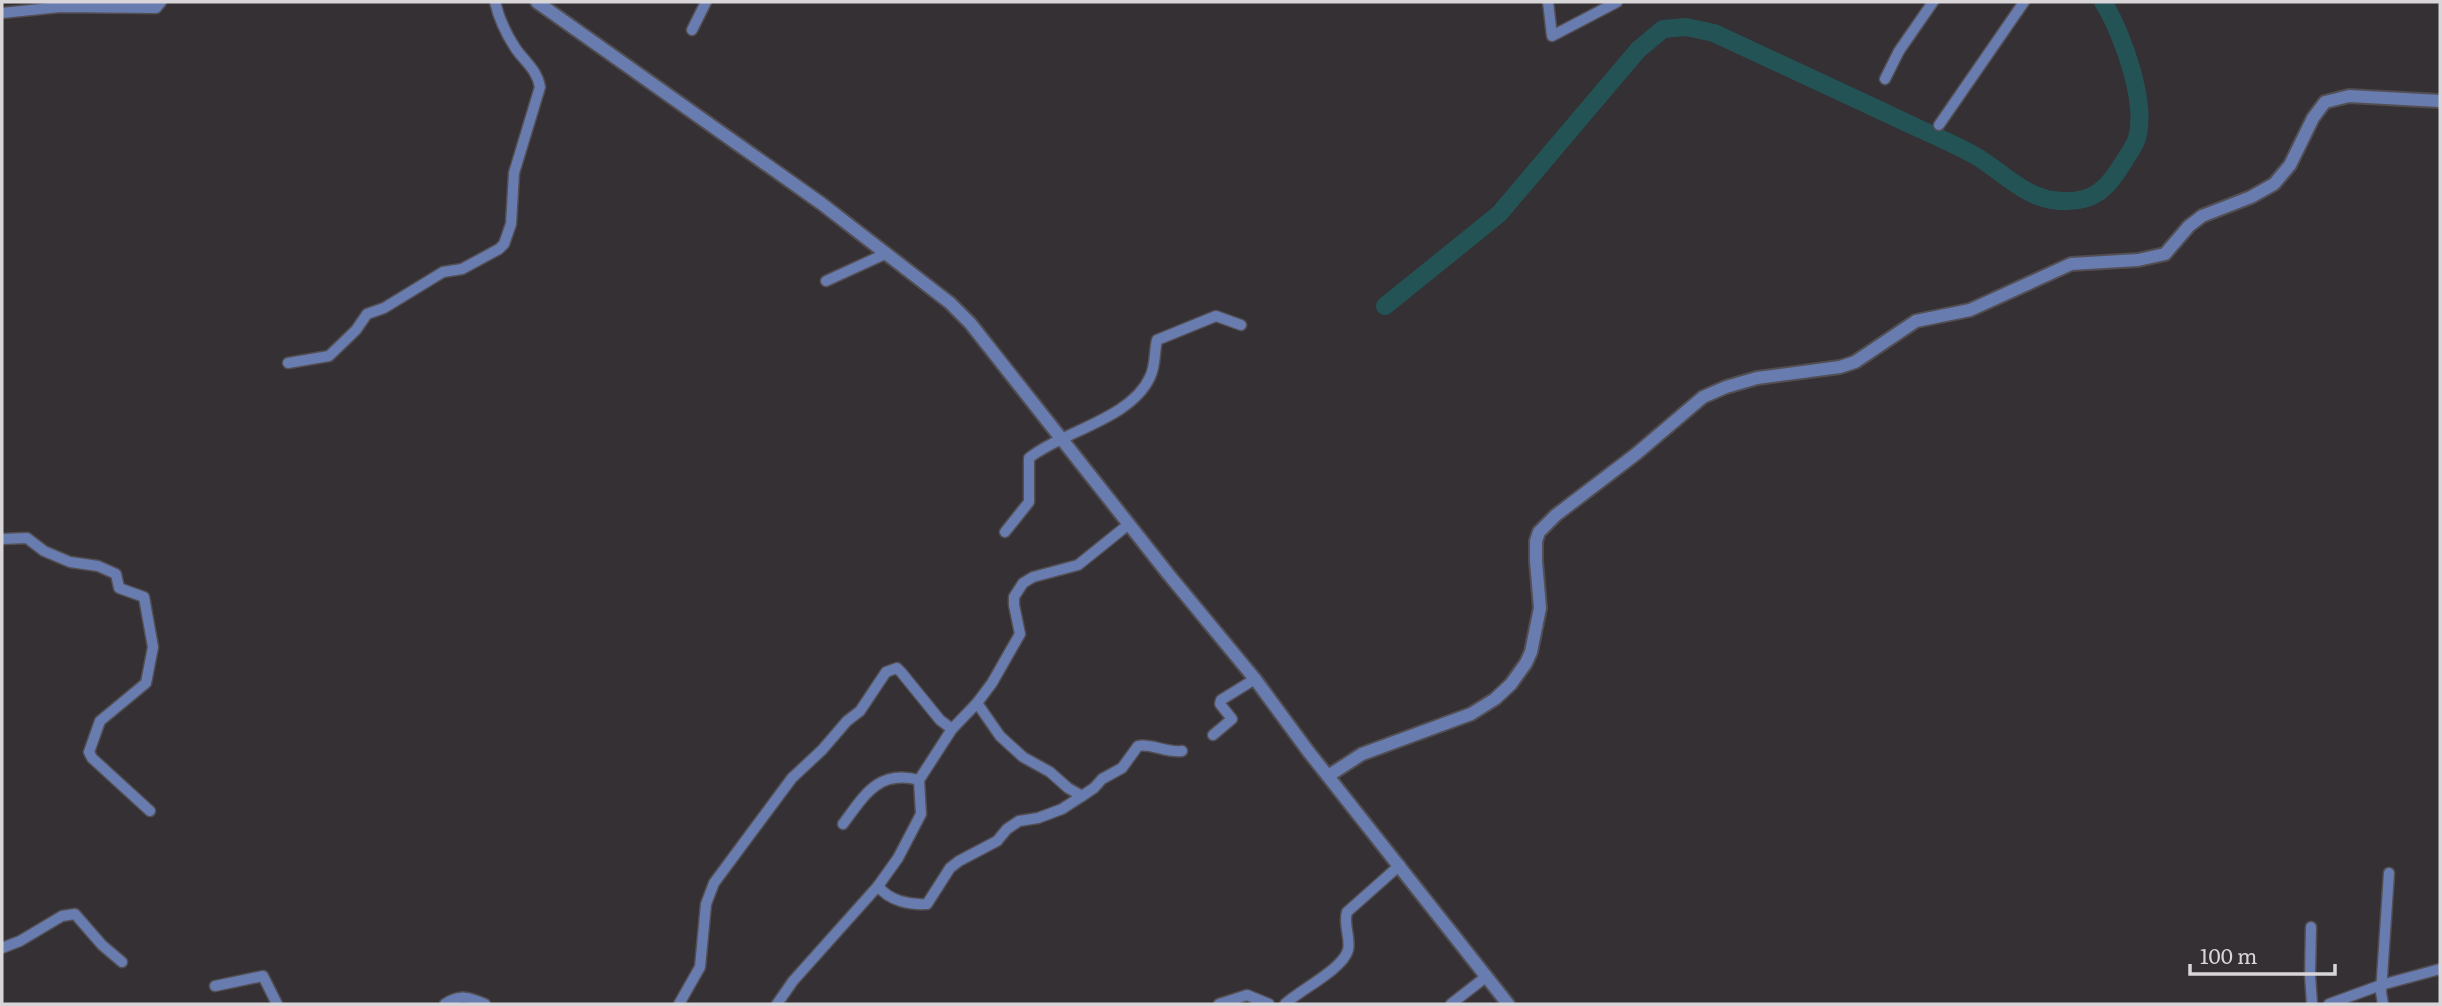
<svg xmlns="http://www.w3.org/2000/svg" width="2442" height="1006" viewBox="0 0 2442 1006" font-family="Literata,serif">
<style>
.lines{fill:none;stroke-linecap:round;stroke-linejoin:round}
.river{stroke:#245356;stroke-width:18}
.minor-casing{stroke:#524e52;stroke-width:13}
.tertiary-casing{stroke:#524e52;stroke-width:16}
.minor{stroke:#687cb0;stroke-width:10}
.tertiary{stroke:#687cb0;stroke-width:12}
</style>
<rect width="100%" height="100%" fill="#343034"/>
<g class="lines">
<path class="river" d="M1385,306L1499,214L1638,50L1663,29L1686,27L1714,33C1772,60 1830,87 1888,114C1916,128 1947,140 1974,155C1999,169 2023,196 2052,200C2100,207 2111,182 2133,147C2153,115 2122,31 2103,2"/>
<defs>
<g id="minor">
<polyline points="1548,2 1552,36 1617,2"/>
<polyline points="2,13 60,7 156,8 161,2"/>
<polyline points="692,30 706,2"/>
<polyline points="1885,79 1899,51 1933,2"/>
<polyline points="1939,125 2024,2"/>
<polyline points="826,281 885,254"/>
<path d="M288,363L329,356L356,330L367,314L384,308L443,272L462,269L499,249L504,244L511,224L514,173L540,87C537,70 526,63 516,49C506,34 499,19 495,2"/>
<path d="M1005,532L1029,502V458C1063,431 1131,419 1150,377C1156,365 1154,352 1157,340L1216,316L1241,325"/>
<polyline points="2,539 27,538 44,551 70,562 98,566 116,574 119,588 144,597 153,647 146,683 100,721 89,752 92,758 150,811"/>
<polyline points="1213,735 1232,719 1220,704 1221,700 1255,679"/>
<path d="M1082,796L1094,788L1102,779L1122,768L1138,746C1151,743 1166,753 1182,751"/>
<path d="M843,824C864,796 878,769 919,780"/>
<path d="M878,886C889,901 910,905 927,904L950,868L959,861L997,841L1007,829L1019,821L1038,818L1062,809L1082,796L1068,788L1050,772L1023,757L1000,736L977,703"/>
<polyline points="2311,927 2310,975 2312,1004"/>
<polyline points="2,948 20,941 62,916 75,914 102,945 122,962"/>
<polyline points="215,986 263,976 277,1004"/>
<path d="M445,1004C460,994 469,997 485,1004"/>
<polyline points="679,1004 700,967 706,904 714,883 792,778 822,750 847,721 860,711 886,672 897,668 901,672 940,720 952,729"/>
<polyline points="777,1004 793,981 878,886 898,858 921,814 919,780 952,729 977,703 992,683 1020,634 1014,605 1014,597 1023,583 1033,577 1078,565 1129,524"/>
<polyline points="1219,1004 1247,995 1269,1004"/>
<path d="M1285,1004C1300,990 1343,969 1348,950C1351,938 1343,925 1347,912L1400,865"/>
<polyline points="1451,1004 1487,976"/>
<polyline points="2329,1004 2381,985 2440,969"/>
<polyline points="2383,1004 2381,992 2389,873"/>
</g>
<g id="tertiary">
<polyline points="537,2 822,204 950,303 970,323 1169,575 1255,679 1308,751 1508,1004"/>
<polyline points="1328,776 1362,754 1471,714 1495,699 1511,684 1526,663 1531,652 1540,608 1536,561 1536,541 1539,532 1556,515 1636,454 1703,397 1726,387 1757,378 1840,367 1855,362 1916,321 1970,310 2071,264 2138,260 2165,254 2189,226 2202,216 2251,197 2274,184 2290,165 2313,118 2325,102 2349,96 2440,101"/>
</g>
</defs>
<use href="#minor" class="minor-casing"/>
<use href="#tertiary" class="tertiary-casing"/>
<use href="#minor" class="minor"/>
<use href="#tertiary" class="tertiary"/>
</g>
<rect width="2442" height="1006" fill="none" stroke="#d9d6d9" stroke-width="7"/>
<path d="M2190 964v10h145v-10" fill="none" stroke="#d9d6d9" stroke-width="3.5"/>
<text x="2200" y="964" font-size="21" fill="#d9d6d9" stroke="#343034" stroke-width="5" paint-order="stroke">100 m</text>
</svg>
